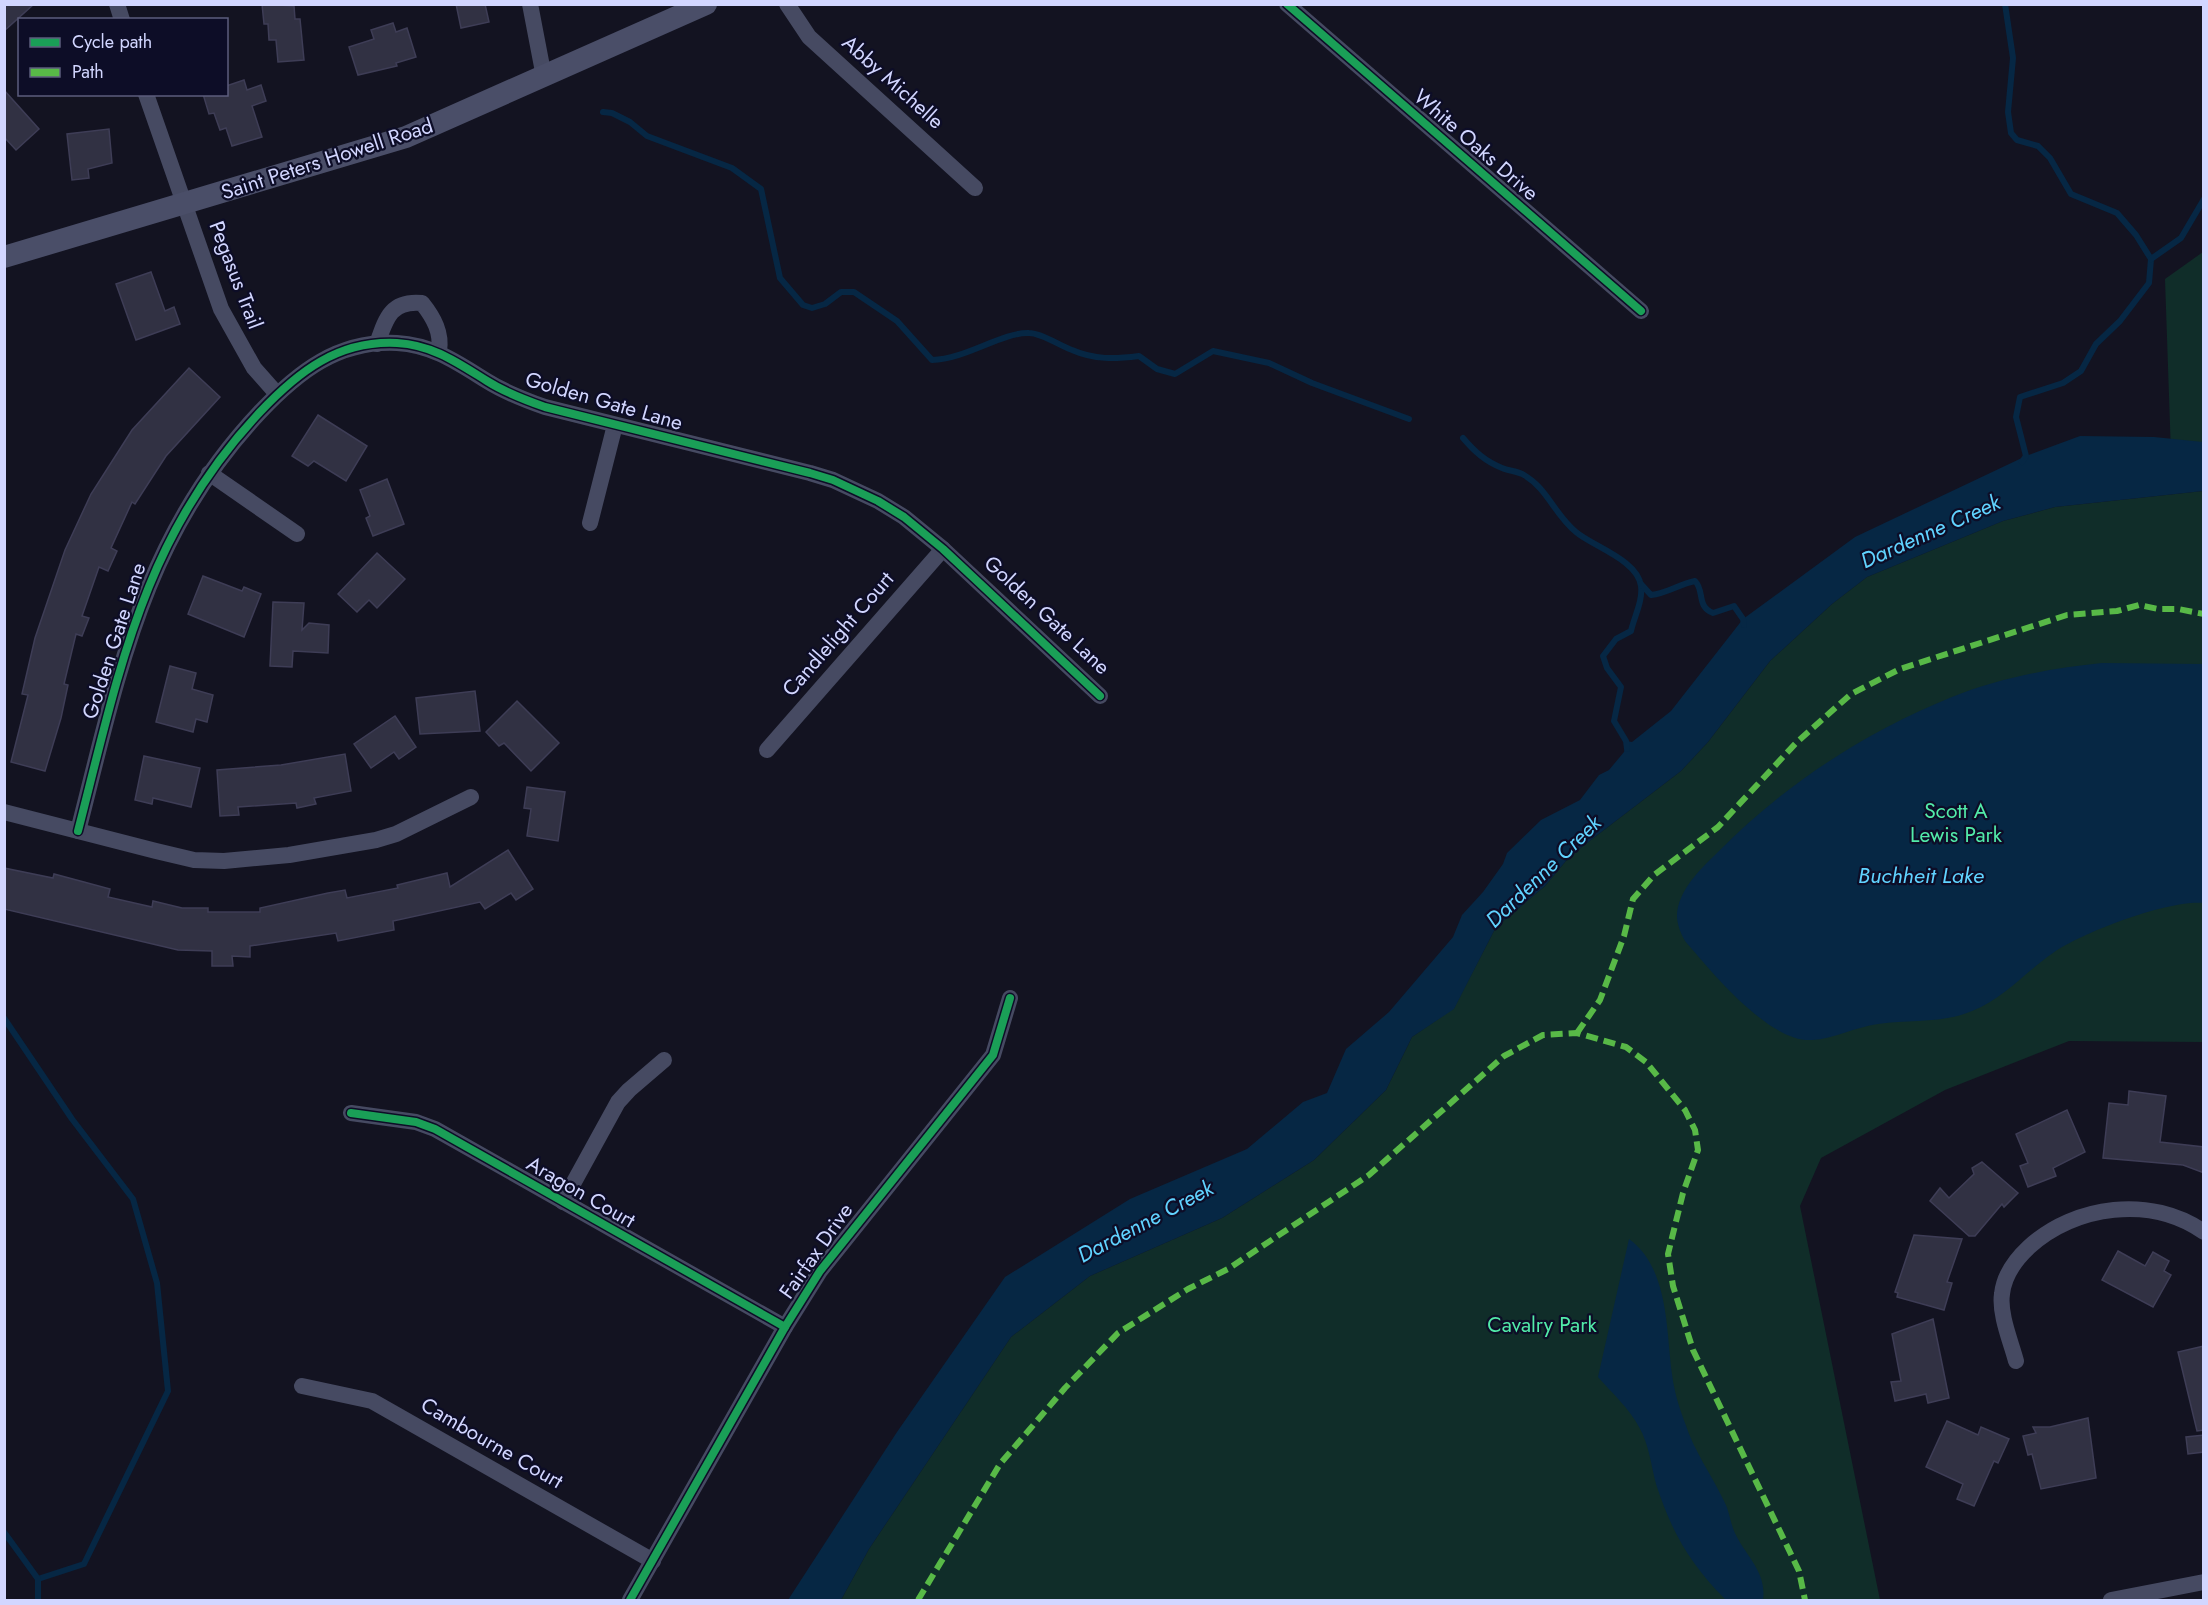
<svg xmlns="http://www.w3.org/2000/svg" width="2208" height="1605" viewBox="0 0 2208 1605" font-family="Jost,sans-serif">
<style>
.green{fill:#102d29}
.water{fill:#062744}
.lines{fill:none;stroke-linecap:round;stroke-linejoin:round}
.stream{stroke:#062744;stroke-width:6}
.building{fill:#313143;stroke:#3e3d56;stroke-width:1.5}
.street{stroke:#464a62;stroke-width:16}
.secondary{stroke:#4a4e68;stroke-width:22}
.quiet{stroke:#58b947;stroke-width:6;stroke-dasharray:12 6;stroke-linecap:butt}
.cycleway-casing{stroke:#0d0d27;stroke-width:11}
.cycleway{stroke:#1a9f57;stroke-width:8}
.labels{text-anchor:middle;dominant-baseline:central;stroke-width:4.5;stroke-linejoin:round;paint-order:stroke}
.street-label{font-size:21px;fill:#d2d6ff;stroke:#0d0d27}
.park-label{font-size:21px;fill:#52eba9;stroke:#0d0d27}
.water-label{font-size:22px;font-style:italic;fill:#60d3ff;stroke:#0d0d27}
</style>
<rect width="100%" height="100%" fill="#131321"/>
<g class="green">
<polygon points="2203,252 2203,460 2171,454 2165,279"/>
<polygon points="2203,491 2203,1042 2069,1041 1945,1090 1821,1158 1800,1206 1880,1600 841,1600 869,1549 1011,1337 1090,1276 1222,1218 1314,1160 1386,1090 1412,1037 1454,1008 1496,927 1545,886 1570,856 1681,771 1708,742 1770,661 1832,604 1867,577 2003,521 2055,507"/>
</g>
<g class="water">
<polygon points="2080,436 2154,437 2203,442 2203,491 2055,507 2003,521 1867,577 1832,604 1770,661 1708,742 1681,771 1570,856 1545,886 1496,927 1454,1009 1412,1037 1386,1090 1314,1160 1222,1218 1090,1276 1011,1337 869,1549 841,1600 788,1600 897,1432 1005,1277 1130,1199 1247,1149 1303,1102 1327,1093 1346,1049 1389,1012 1453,937 1462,915 1483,892 1503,864 1507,853 1541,820 1580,800 1599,775 1609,770 1624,752 1626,741 1632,742 1671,711 1743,619 1855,537 2026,456"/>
<path d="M2102,663L2203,664V903C2168,900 2083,932 2053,953C2025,972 2005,998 1972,1011C1942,1024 1910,1019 1878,1024C1855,1027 1834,1039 1812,1040C1769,1043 1711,971 1685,941C1679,930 1675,919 1678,907C1684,884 1702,868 1718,852C1784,785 1865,732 1952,697C1999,678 2052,668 2102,663Z"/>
<path d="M1629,1239C1669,1268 1666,1330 1672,1374C1674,1391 1679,1407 1685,1423C1694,1451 1711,1474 1724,1501C1729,1510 1730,1521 1734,1531C1745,1556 1767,1571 1763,1600H1726C1690,1564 1672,1533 1656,1484C1651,1465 1649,1444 1639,1427C1629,1408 1612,1393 1598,1377Z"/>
</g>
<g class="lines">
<g class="stream">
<polyline points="2005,4 2013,58 2008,112 2011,133 2017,140 2038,146 2050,158 2071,194 2117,213 2136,235 2151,259 2149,283 2120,321 2096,344 2081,371 2063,383 2020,397 2016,417 2026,456 2022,462"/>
<path d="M603,112L612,113L630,122L647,136L732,168L761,189L780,278L803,305L812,308L825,304L841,292H854L897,321L932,360C966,359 1002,332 1029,333C1042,333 1060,346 1072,350C1095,360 1115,359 1139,356L1157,369L1175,374L1213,351L1269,363L1312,383L1409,419"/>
<polyline points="2151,259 2181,238 2204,199"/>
<path d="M1463,438C1475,452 1485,461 1502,468C1509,471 1518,471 1524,475C1548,489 1554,514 1576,532C1592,546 1638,560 1641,586C1643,601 1634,617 1631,631L1616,639L1603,656L1607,668L1621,687L1614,721L1626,741L1627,749"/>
<path d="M1641,584L1651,595C1668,593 1679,584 1695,581C1705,591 1696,606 1713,613L1734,606L1743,619L1744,625"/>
<polyline points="4,1018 72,1119 133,1199 157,1283 168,1391 84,1564 38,1579"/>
<polyline points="4,1532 38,1579 38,1600"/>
</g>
</g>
<g class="building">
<polygon points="4,4 34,4 4,31"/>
<polygon points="262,4 294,6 295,19 300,19 304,60 278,62 276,40 269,40 268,24 264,24"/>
<polygon points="456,4 485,4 489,22 461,28"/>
<polygon points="393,23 396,32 407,28 416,57 396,63 397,66 358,75 349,47 374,39 371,30"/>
<polygon points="244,80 247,90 261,85 266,101 252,106 262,137 232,146 226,128 220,130 214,113 209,114 203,94 226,94 226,86"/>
<polygon points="4,90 39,129 16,150 4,137"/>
<polygon points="109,129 112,163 88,169 89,178 72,180 67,134"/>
<polygon points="151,272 165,311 174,307 180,324 136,340 116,284"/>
<polygon points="189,368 220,397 166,456 135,504 132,502 111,548 117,551 108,571 99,567 82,616 89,618 82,636 76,634 64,684 68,685 61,718 45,771 11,762 28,695 22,694 35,638 65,550 91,494 132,430"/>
<polygon points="318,415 367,446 346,481 314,461 308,466 292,456"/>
<polygon points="387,479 404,524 373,536 366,518 370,516 360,490"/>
<polygon points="377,553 405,579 377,608 369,600 357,612 338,594"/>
<polygon points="203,576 242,591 244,587 261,594 244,637 188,614"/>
<polygon points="273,602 304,603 302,630 309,623 329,625 328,653 293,651 292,667 270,666"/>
<polygon points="170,666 196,673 192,689 213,695 207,722 196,719 193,732 156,722"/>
<polygon points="475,691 480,731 420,734 416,698"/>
<polygon points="517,701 559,743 531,771 504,743 499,746 486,732"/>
<polygon points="395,716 416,747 399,759 394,752 371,768 354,744"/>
<polygon points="345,754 351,791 314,798 316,804 297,808 296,803 238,807 239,815 220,816 217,770 281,765"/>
<polygon points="144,756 200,768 191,807 153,798 152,804 135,800"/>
<polygon points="527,787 565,792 558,841 527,836 531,809 524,808"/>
<polygon points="508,850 533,889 516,900 511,893 485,909 480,902 393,921 394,930 338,941 336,933 250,946 250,957 232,956 233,966 212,966 212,951 178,950 4,909 4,868 53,878 54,874 84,882 110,889 108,897 152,907 153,901 182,908 208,908 208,912 260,912 260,908 328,893 345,890 347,898 398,888 397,885 447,873 450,887"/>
<polygon points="2129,1091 2166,1096 2160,1142 2204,1147 2204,1173 2183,1165 2103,1158 2109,1103 2128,1105"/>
<polygon points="2067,1110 2085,1152 2053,1168 2056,1176 2028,1187 2020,1166 2028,1163 2016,1134"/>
<polygon points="1982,1162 2018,1193 2004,1207 2002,1204 1975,1236 1969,1236 1930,1201 1940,1188 1949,1198 1974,1174 1972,1168"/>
<polygon points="1914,1235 1962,1239 1947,1282 1952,1283 1944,1310 1897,1297 1898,1293 1895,1292"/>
<polygon points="2118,1251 2145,1266 2153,1252 2169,1261 2164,1271 2171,1275 2153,1307 2102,1280"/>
<polygon points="1933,1319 1949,1398 1928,1403 1926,1394 1895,1401 1891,1382 1901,1381 1892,1334"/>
<polygon points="2204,1346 2204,1430 2197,1431 2178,1352"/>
<polygon points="2088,1418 2096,1478 2041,1489 2032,1454 2028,1455 2023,1436 2036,1433 2033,1427 2050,1427"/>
<polygon points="1947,1421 1978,1435 1981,1427 2009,1439 1998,1463 1994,1461 1974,1506 1957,1499 1963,1484 1926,1467"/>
<polygon points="2204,1435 2204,1452 2188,1454 2186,1437"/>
</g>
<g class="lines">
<g class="street">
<polyline points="117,4 122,20"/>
<polyline points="530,4 544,77"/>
<polyline points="787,4 809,37 975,188"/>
<polyline points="1287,4 1641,311"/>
<polyline points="146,94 221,309 254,368 277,394"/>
<path d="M377,344C386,318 391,300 422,303C434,318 442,333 439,351"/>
<polyline points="209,473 297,534"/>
<polyline points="590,523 615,425"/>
<polyline points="767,750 943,549"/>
<polyline points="4,812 156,851 194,860 224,861 289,855 376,840 396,834 471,797"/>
<path d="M78,831C119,672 143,536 260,412C298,372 338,340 397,343C433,345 458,363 487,381C506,393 525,400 545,407L810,473L833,480L878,501L904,517L943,549L1100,696"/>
<polyline points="351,1113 416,1122 435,1129 785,1327"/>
<polyline points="563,1202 618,1102 629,1090 664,1060"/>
<path d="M2016,1361C2011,1342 1999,1314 2002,1294C2004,1275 2015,1260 2029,1247C2075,1205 2151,1195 2204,1232"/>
<polyline points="302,1386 372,1401 653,1561"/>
<polyline points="630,1600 785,1327 820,1271 993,1055 1010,998"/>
<polyline points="2111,1600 2204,1582"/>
</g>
<polyline class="secondary" points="4,257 406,137 706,4"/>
<g class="quiet">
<polyline points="1577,1033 1600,1000 1624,936 1633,899 1654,875 1718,827 1796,743 1851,694 1900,669 2067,615 2117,611 2139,605 2158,609 2178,609 2204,614"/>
<polyline points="918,1600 1000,1464 1065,1388 1118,1333 1188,1289 1228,1269 1369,1175 1504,1056 1543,1035 1577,1033 1626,1047 1646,1062 1685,1110 1695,1130 1698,1150 1683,1193 1668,1254 1673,1286 1693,1350 1799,1571 1805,1600"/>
</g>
<defs>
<g id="cycleway">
<polyline points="1287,4 1641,311"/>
<path d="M78,831C119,672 143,536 260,412C298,372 338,340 397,343C433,345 458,363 487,381C506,393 525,400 545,407L810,473L833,480L878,501L904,517L943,549L1100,696"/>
<polyline points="351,1113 416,1122 435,1129 785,1327"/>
<polyline points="630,1600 785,1327 820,1271 993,1055 1010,998"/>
</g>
</defs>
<use href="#cycleway" class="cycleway-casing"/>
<use href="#cycleway" class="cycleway"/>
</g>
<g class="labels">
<g class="street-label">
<text transform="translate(893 82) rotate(42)">Abby Michelle</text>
<text transform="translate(1476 145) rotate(41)">White Oaks Drive</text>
<text transform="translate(327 159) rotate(-18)">Saint Peters Howell Road</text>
<text transform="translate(236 275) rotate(69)">Pegasus Trail</text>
<text transform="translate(604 401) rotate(16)">Golden Gate Lane</text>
<text transform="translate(1047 615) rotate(43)">Golden Gate Lane</text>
<text transform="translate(838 634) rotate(-49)">Candlelight Court</text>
<text transform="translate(114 641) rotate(-72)">Golden Gate Lane</text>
<text transform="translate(581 1192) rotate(30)">Aragon Court</text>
<text transform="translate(816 1251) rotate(-55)">Fairfax Drive</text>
<text transform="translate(492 1443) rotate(30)">Cambourne Court</text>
</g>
<g class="park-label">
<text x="1956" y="811">Scott A<tspan x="1956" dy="24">Lewis Park</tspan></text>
<text x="1542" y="1325">Cavalry Park</text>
</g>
<g class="water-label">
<text transform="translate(1930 531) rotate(-24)">Dardenne Creek</text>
<text transform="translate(1543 871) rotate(-44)">Dardenne Creek</text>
<text x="1921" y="875">Buchheit Lake</text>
<text transform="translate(1145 1221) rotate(-28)">Dardenne Creek</text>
</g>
</g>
<rect width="2208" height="1605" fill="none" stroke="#d2d6ff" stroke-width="12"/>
<rect x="18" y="18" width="210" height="78" fill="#0d0d27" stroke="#5c5d7d" stroke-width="1.5"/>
<rect x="30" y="38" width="30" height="9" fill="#1a9f57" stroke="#5c5d7d" stroke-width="1.5"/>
<text x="72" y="48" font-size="18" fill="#d2d6ff">Cycle path</text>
<rect x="30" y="68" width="30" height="9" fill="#58b947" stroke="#5c5d7d" stroke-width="1.5"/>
<text x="72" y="78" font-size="18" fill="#d2d6ff">Path</text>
</svg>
